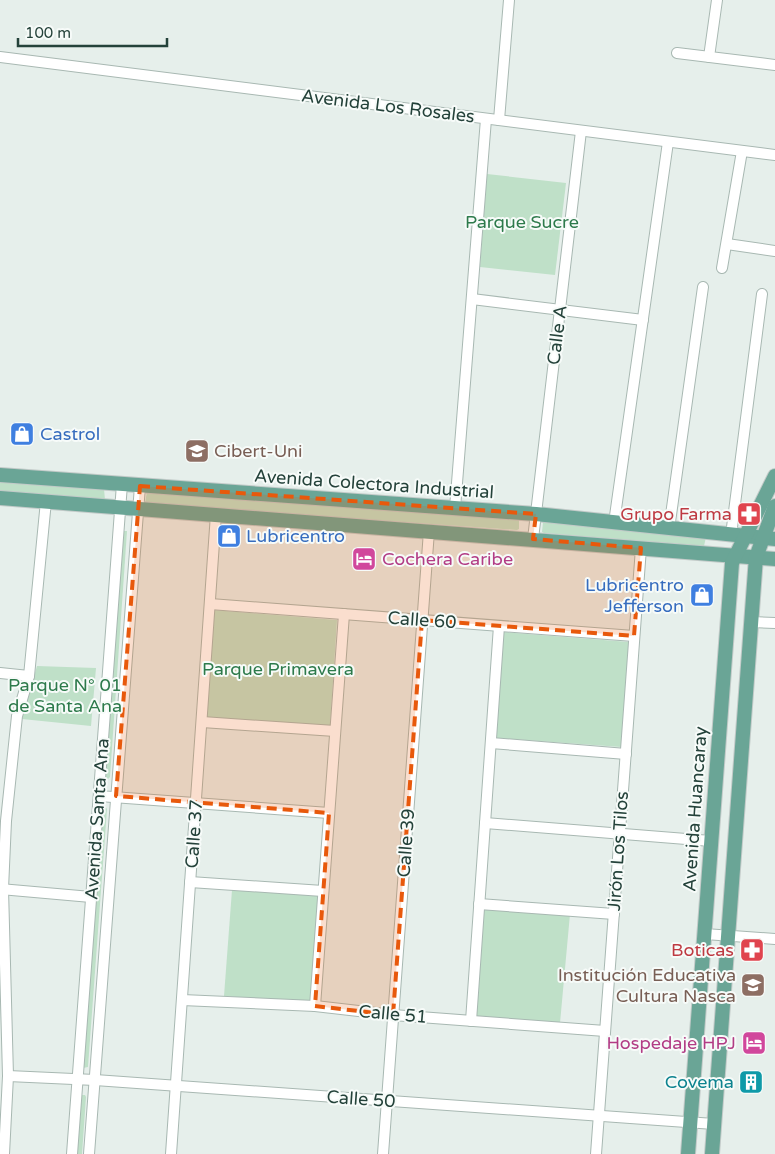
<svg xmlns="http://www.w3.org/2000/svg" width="775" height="1154" viewBox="0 0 775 1154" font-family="'Varela Round',sans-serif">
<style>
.green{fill:#bfe0c8}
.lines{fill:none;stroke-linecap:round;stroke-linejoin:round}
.minor-casing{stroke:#a8b8b2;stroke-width:12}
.major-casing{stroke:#c2cac8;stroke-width:16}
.minor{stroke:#fff;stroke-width:10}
.major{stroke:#6aa596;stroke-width:14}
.marked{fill:#e8590c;fill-opacity:0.2;stroke:#e8590c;stroke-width:4;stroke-dasharray:10 6;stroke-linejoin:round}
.labels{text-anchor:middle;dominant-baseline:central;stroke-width:4;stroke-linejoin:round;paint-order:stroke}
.street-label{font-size:18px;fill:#24423a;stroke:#f7fbf9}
.park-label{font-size:18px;fill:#2d7a4b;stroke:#f7fbf9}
.shop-label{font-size:18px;fill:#366cbe;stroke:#f7fbf9;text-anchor:start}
.education-label{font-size:18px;fill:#785e54;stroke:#f7fbf9;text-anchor:start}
.health-label{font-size:18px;fill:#be3a42;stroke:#f7fbf9;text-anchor:end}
.hotel-label{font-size:18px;fill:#b23c85;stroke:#f7fbf9;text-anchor:start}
.culture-label{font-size:18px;fill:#0d838f;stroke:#f7fbf9;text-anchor:end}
</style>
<rect width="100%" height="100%" fill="#e6efeb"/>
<g class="green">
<polygon points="487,174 566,183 555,275 480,267"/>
<polygon points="0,480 104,489 105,500 0,494"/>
<polygon points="147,492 518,519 519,520 519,529 517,530 147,504 145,503"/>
<polygon points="545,520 706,537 704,546 544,533 542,532 543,522"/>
<polygon points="120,531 127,531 110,777 108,779 104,778"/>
<polygon points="213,610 337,620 330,727 205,718"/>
<polygon points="503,632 629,642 621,747 496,738"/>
<polygon points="37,666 96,668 91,726 22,719"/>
<polygon points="102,806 105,806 107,809 88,1067 83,1068"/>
<polygon points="232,890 319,896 310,1003 224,996"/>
<polygon points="483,908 570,914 560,1023 476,1018"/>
<polygon points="82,1095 85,1095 86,1097 82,1154 76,1154"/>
</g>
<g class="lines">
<defs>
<g id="minor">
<polyline points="677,53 775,65"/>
<polyline points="0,57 775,155"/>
<polyline points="709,57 717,0"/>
<polyline points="499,120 509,0"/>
<polyline points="727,244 775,251"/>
<polyline points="722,268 742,151"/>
<polyline points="472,299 643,320"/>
<polyline points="455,508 486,119"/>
<polyline points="614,523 668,142"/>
<polyline points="669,529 703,287"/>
<polyline points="731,535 762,294"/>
<polyline points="533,539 581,131"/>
<polyline points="210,604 634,636"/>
<polyline points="751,622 775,623"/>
<polyline points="0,673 29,676"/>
<polyline points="202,722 335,731"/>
<polyline points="491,743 626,754"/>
<polyline points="99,796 329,813"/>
<polyline points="485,823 711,841"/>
<polyline points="190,882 323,891"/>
<polyline points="0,889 91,897"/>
<polyline points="479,904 614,914"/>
<polyline points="705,934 775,939"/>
<polyline points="182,1000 315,1006 393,1015 605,1031"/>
<polyline points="315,1006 344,614"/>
<polyline points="471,1021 499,626"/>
<polyline points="8,1076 95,1080 714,1124"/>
<polyline points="4,1154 8,1076 3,889 6,821 17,716 29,676 46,501"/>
<polyline points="72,1154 122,484"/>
<polyline points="89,1154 140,486"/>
<polyline points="171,1154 216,514"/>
<polyline points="383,1154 429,531"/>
<polyline points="596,1154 641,548"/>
</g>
<g id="major">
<polyline points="0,475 536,514 775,539"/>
<polyline points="0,498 775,559"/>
<polyline points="688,1154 732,563 775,476"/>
<polyline points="712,1154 756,557 775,506"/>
</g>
</defs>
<use href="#minor" class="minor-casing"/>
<use href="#major" class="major-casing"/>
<use href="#minor" class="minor"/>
<use href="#major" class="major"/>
</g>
<path class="marked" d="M140,486L536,514L533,539L641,548L634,636L422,620L393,1015L315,1006L329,813L116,796Z"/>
<defs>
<symbol id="shop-square" viewBox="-11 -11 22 22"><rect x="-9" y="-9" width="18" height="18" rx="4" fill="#3f7fe0" stroke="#f7fbf9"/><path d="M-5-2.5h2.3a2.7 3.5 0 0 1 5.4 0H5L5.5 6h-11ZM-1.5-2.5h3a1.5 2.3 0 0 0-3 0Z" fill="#fff"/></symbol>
<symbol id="school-square" viewBox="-11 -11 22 22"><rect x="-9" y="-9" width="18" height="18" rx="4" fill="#8d6e63" stroke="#f7fbf9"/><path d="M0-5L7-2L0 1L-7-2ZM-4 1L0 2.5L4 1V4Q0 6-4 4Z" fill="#fff"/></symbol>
<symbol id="pharmacy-square" viewBox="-11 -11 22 22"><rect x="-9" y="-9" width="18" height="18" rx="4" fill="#e0444e" stroke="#f7fbf9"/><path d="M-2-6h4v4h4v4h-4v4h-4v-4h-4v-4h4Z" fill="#fff"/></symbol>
<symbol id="hotel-square" viewBox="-11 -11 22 22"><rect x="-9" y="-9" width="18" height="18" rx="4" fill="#d1479c" stroke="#f7fbf9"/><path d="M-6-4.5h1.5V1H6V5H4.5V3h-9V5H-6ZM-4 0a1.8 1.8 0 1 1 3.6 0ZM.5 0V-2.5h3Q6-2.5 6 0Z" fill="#fff"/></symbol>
<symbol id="building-square" viewBox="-11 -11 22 22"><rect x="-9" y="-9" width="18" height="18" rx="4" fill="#0f9aa8" stroke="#f7fbf9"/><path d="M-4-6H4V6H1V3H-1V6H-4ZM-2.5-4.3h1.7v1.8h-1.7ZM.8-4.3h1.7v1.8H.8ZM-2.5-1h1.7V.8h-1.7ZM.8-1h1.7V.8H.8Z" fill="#fff"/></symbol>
</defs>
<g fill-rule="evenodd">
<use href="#shop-square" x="8" y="420" width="28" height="28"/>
<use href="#school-square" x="183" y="437" width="28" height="28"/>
<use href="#pharmacy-square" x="735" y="500" width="28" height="28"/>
<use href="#shop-square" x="215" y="522" width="28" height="28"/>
<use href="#hotel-square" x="350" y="545" width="28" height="28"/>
<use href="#shop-square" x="688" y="581" width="28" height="28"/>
<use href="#pharmacy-square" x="738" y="936" width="28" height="28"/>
<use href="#school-square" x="739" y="971" width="28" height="28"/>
<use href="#hotel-square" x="740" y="1029" width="28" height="28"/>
<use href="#building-square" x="737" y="1068" width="28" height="28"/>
</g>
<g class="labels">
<g class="street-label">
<text transform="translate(388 106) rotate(7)">Avenida Los Rosales</text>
<text transform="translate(557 335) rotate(-83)">Calle A</text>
<text transform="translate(374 484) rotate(4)">Avenida Colectora Industrial</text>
<text transform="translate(422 620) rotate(4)">Calle 60</text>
<text transform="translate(695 809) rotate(-86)">Avenida Huancaray</text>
<text transform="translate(97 819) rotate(-86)">Avenida Santa Ana</text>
<text transform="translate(194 834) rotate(-86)">Calle 37</text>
<text transform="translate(406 843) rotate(-86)">Calle 39</text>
<text transform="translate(618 851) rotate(-86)">Jirón Los Tilos</text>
<text transform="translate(393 1014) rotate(5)">Calle 51</text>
<text transform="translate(361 1099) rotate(4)">Calle 50</text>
</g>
<g class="park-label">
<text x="522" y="222">Parque Sucre</text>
<text x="278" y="669">Parque Primavera</text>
<text x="65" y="685">Parque N° 01<tspan x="65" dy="21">de Santa Ana</tspan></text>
</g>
<g class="shop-label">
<text x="40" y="434">Castrol</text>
<text x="246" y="536">Lubricentro</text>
<text x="684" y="585" text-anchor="end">Lubricentro<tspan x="684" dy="21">Jefferson</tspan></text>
</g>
<g class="education-label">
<text x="214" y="451">Cibert-Uni</text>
<text x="736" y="975" text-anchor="end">Institución Educativa<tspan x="736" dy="21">Cultura Nasca</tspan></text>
</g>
<g class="health-label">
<text x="732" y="514">Grupo Farma</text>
<text x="734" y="950">Boticas</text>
</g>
<g class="hotel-label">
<text x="382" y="559">Cochera Caribe</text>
<text x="736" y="1043" text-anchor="end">Hospedaje HPJ</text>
</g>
<g class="culture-label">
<text x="734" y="1082">Covema</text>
</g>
</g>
<path d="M18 38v8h149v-8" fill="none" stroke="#24423a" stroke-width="2.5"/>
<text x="25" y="38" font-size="15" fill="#24423a" stroke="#f7fbf9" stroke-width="4" paint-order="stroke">100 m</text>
</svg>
